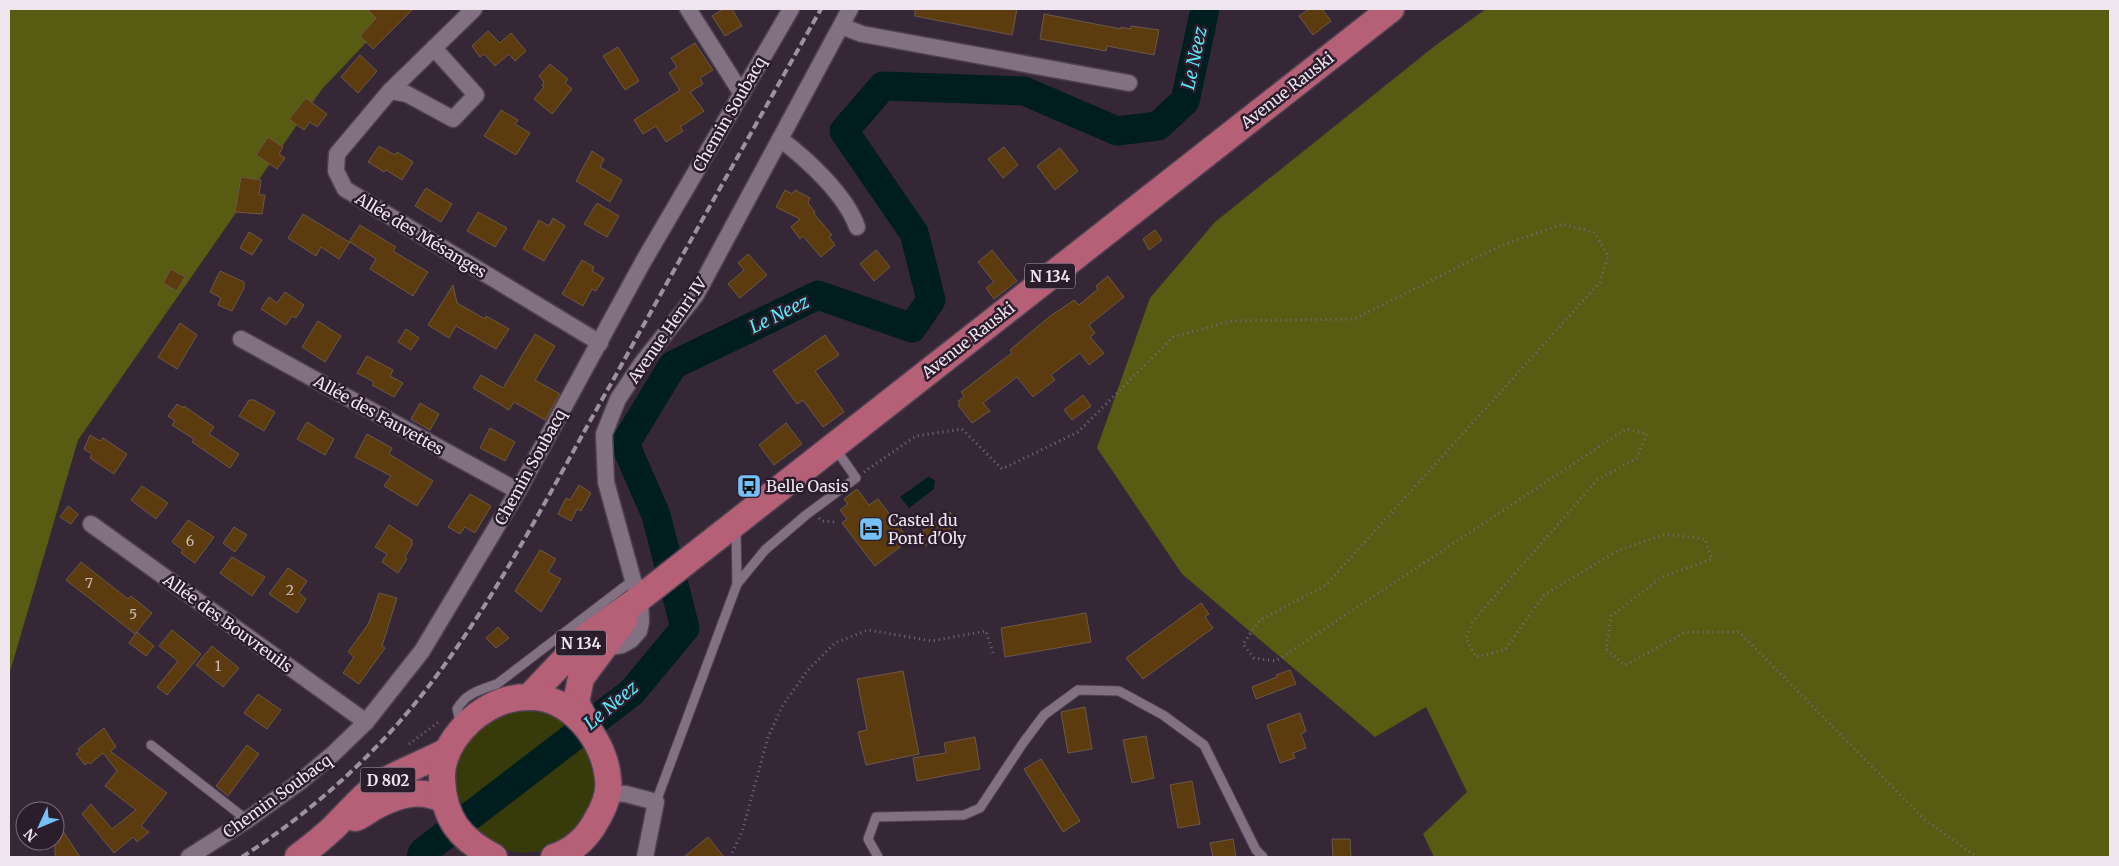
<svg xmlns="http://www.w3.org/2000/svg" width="2119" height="866" viewBox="0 0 2119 866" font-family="Merriweather,serif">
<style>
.green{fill:#373b09}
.forest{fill:#575c12}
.water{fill:#001d20}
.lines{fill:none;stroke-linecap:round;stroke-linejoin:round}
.river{stroke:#001d20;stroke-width:29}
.building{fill:#5c3c0e;stroke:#6a5947}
.lane-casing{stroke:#4f4250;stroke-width:11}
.street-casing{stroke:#4f4250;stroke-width:19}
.primary-casing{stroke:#4f4250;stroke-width:29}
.path{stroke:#786b79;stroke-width:3;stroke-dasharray:1 4;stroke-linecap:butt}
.lane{stroke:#827083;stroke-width:9}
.street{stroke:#827083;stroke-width:16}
.primary{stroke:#b56077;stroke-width:26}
.rail{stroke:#9e919e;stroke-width:4;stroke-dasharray:8 4;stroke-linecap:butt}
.labels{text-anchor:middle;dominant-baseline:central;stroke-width:5;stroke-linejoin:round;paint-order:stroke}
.number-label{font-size:14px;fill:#cabbb7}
.shield{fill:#2c1d2d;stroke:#b4a9b5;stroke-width:1}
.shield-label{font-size:15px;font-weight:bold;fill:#efe5ef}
.street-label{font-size:16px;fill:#efe5ef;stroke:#2c1d2d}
.poi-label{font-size:16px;fill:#efe5ef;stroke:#2c1d2d;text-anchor:start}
.water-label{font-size:18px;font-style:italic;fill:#5bebf9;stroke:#2c1d2d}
</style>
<rect width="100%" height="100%" fill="#362737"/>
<polygon class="green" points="519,710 543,712 565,722 591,754 596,774 596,794 589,814 561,844 542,851 521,853 501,849 485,843 453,787 453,772 461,749 475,729 495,716"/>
<g class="forest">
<polygon points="9,9 398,9 322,89 78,440 9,675"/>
<polygon points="1486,9 2110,9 2110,857 1434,857 1423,834 1467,792 1426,707 1375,737 1182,574 1097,448 1150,298 1215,222 1436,45"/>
</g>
<polygon class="water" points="928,477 935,480 934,489 909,508 900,497"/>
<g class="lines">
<polyline class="river" points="421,857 423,852 632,692 685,628 656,515 625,444 673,365 818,295 912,328 931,300 914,233 844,131 883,86 1024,91 1117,131 1158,126 1185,101 1205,9"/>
</g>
<g class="building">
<polygon points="367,9 413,9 373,49 360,36 376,18"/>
<polygon points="723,9 732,9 742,26 725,36 712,16"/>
<polygon points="915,9 1017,9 1012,35 915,16"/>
<polygon points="1309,9 1322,9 1331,21 1313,35 1299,16"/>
<polygon points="1044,14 1121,29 1121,27 1131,29 1131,26 1159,30 1154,55 1107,46 1106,51 1040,39"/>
<polygon points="488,31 500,43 511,33 526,51 515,61 509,54 495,66 484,54 480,57 472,46"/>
<polygon points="695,43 713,70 700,78 703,84 690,92 704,111 680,127 683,131 666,142 656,126 643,134 634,120 680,90 669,73 677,67 671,58"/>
<polygon points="618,47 639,81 625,90 603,56"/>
<polygon points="360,55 377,71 358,93 341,77"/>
<polygon points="550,64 568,79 565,83 572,89 552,114 534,99 544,87 542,85 544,82 539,76"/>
<polygon points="306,98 327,114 317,127 310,122 304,130 289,119"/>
<polygon points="501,110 518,120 515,124 530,133 516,155 484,136"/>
<polygon points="268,137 283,147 279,154 285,158 277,169 256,155"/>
<polygon points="379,146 395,155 397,152 413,162 402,180 386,170 384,172 368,162"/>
<polygon points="1004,147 1018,165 1003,178 988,159"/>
<polygon points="1060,148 1078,171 1055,190 1037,166"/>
<polygon points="592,151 604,159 600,167 622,180 610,202 576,181"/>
<polygon points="241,177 261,180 259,195 265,195 262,214 235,212"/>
<polygon points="426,188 452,204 441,222 415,206"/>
<polygon points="785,190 792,194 795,190 810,198 808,203 815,212 814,214 832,235 829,237 835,245 821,257 803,236 800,239 791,227 800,219 776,207"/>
<polygon points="597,203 619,216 607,237 584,224"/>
<polygon points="478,212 507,228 495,247 467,231"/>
<polygon points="303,214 349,242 360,225 396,247 393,251 428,272 413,296 370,269 376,259 350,242 339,259 321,247 316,256 288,238"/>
<polygon points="553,218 565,226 544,261 523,249 539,220 549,226"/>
<polygon points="1155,230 1162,240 1149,250 1143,239"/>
<polygon points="249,232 262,240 252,255 240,248"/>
<polygon points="876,250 890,267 874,281 860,264"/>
<polygon points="992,250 1017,281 994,299 986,288 994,282 978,262"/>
<polygon points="748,254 767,275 740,298 728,284 744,270 738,263"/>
<polygon points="582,260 594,267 592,271 604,278 596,291 592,289 583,306 562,294"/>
<polygon points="171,269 185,277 177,291 163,283"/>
<polygon points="220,271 244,282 244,288 232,311 218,305 221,298 210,292"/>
<polygon points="1108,276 1124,297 1089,325 1095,333 1090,337 1104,353 1089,365 1080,353 1051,375 1055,380 1033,397 1017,377 983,403 990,411 972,423 958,405 960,404 958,401 964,397 961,392 1012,353 1010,350 1049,317 1074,300 1079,305 1098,289 1096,286"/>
<polygon points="453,285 457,303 485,319 486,316 509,329 496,349 456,326 449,338 428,325"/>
<polygon points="285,292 304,305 296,318 292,316 286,325 261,309 269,297 277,303"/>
<polygon points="318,321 341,336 325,362 302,347"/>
<polygon points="180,323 197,335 177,369 158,357"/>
<polygon points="406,329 419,338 411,350 398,342"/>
<polygon points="535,334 555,346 535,380 560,394 545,420 514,402 509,410 473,388 481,375 503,388"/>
<polygon points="825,335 839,355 815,371 844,412 823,427 803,400 797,404 773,371"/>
<polygon points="367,356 393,370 390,376 403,383 394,397 372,385 374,382 357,373"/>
<polygon points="1083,395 1091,406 1072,420 1064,410"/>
<polygon points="249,400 254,400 275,412 264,431 239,416"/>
<polygon points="420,403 439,414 430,430 411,419"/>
<polygon points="177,404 183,408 184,406 214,427 209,434 239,454 230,468 192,442 194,439 172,425 175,421 168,416"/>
<polygon points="307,422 334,439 325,455 297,439"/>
<polygon points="786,423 802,444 774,465 759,445"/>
<polygon points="490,428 515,442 505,461 480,448"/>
<polygon points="367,434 392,448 389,454 433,481 417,506 384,486 391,476 355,457"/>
<polygon points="90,435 100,441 103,438 127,454 114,474 90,458 92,454 84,449"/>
<polygon points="579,485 591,493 581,511 577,509 571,521 558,514 566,498 570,500"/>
<polygon points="142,486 168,503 156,519 131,500"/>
<polygon points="857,489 869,505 878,499 909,540 875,566 842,523 847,519 840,510 848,504 844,499"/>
<polygon points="470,494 491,506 475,533 465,527 460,534 448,527"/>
<polygon points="68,506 78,514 71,524 60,517"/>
<polygon points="950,512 957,524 925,546 917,535"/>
<polygon points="188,520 214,537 195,563 181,553 183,550 172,542"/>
<polygon points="389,525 412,540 412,545 405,557 407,559 398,573 382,562 387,554 375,547"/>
<polygon points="234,527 247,535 235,552 223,543"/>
<polygon points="540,550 556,559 548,572 561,579 541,612 515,591"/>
<polygon points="232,557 265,577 252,596 220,573"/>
<polygon points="81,562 128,599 131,596 152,613 135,634 66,580"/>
<polygon points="288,568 307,581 299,593 306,599 297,613 269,594"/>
<polygon points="379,593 397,598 382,646 385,648 359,684 343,673 354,657 348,652 369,623"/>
<polygon points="1201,603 1209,614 1205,617 1213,628 1143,679 1126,658"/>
<polygon points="1086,613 1091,642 1005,657 1001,628"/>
<polygon points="498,627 509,638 496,648 486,638"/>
<polygon points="172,630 201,654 167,695 157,687 178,661 159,646"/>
<polygon points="137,632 154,646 146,656 129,643"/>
<polygon points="212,646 239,668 223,687 196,665"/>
<polygon points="1290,670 1296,684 1256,699 1252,687 1277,677 1276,675"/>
<polygon points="903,671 919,754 866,765 858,732 867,730 857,679"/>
<polygon points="258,694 281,710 267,729 244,713"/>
<polygon points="1085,707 1092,749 1068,753 1061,712"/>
<polygon points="1300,713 1306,731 1301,734 1306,748 1293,753 1295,758 1280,763 1267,725"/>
<polygon points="104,728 116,747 110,751 167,793 141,826 149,832 137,842 133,837 114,853 82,814 91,804 112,829 136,810 105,786 117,771 103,753 90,764 88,762 85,765 76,754 80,751 78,749"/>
<polygon points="1146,736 1154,778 1132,783 1123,740"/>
<polygon points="975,737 980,769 917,781 913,758 946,753 944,743"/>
<polygon points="247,745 259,754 228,796 216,786"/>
<polygon points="1041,759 1080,821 1063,832 1024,769"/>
<polygon points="1192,781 1200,824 1178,828 1170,785"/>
<polygon points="55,819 80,857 55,857"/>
<polygon points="708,837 724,857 684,857"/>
<polygon points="1233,839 1236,857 1213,857 1210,843"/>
<polygon points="1332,839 1350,839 1351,857 1333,857"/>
</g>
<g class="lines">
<defs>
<g id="lane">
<polyline points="736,527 737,584"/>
<path d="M461,725L457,709C466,693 480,690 497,684L633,580"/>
<polyline points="151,745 247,820"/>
<polyline points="656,802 737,584 765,550 806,515 856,478 835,448"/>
<polyline points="878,857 868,839 876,817 964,815 980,808 1023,743 1044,715 1078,690 1119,691 1163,715 1204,745 1256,850 1263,857"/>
</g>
<g id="street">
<polyline points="474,9 390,91 337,154 336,171 345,189 600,343"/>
<polyline points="688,9 742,94"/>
<polyline points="841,26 862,34 1129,83"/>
<polyline points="390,91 407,94 453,119 476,95 434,48"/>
<path d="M780,139C807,159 846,195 857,227"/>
<polyline points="241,339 518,491"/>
<polyline points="91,524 366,722"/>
<polyline points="603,648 622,645 631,640 639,631 641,622 640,598 633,580 606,482 604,434 618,399 642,363 696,295 850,9"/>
<polyline points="608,793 626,794 656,802 645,857"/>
<polyline points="189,857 247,820 301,781 334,753 366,722 422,651 518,491 643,262 791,9"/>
</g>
<g id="primary">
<polyline points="529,697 587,636 640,598 1391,9"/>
<polyline points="588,726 576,702 581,678 624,620"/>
<path d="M355,818C362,816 368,810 376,806C399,794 420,788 444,800"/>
<path d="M298,857C312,846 327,835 339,822C351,810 362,797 375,787C397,772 423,764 447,751"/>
<path d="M494,857C460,839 444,819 442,780C441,757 453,737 470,721C486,707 506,697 528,697C570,695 605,740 608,779C610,794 604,808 596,821C587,838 572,851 554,857"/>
</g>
</defs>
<use href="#lane" class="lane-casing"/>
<use href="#street" class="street-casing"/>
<use href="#primary" class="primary-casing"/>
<g class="path">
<polyline points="864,472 916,436 962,429 1002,469 1078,432 1173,337 1230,321 1354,319 1500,246 1563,224 1595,233 1608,256 1600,282 1326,585 1260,620 1243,644 1254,658 1276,661 1626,429 1647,434 1637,458 1597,480 1473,621 1466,638 1476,657 1505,650 1544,595 1617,551 1666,534 1705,539 1712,559 1662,577 1611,616 1606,649 1625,665 1686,632 1739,632 1924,819 1977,857"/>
<polyline points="819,518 822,521 835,522"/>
<polyline points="409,744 440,721"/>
<polyline points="730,857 742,832 768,737 783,705 808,670 835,643 868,630 932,641 986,631 994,656"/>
</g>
<use href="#lane" class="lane"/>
<use href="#street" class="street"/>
<use href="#primary" class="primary"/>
<path class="rail" d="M242,857C293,824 340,785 382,741C477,641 544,501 612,382C681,257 751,133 821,9"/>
</g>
<defs>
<symbol id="bus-square" viewBox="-11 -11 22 22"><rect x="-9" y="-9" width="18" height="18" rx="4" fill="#75c0f6" stroke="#2c1d2d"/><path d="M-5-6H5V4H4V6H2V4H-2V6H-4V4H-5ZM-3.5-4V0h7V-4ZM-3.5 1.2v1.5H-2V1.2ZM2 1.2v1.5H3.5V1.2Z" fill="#111"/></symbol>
<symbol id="hotel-square" viewBox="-11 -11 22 22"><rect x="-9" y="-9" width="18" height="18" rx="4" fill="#75c0f6" stroke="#2c1d2d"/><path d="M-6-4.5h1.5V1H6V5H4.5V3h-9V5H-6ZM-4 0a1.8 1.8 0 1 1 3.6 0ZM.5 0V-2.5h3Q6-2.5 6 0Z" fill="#111"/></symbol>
</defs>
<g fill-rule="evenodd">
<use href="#bus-square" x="735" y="472" width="28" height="28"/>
<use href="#hotel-square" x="857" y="515" width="28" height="28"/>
</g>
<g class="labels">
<g class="number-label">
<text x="190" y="541">6</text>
<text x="89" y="583">7</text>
<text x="290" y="590">2</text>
<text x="133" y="614">5</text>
<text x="218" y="666">1</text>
</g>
<g class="shield">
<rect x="1025" y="263.5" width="50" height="25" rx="4"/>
<rect x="556" y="630.5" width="50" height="25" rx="4"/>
<rect x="360.5" y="767.5" width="55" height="25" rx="4"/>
</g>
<g class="shield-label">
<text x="1050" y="276">N 134</text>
<text x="581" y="643">N 134</text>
<text x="388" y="780">D 802</text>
</g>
<g class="street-label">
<text transform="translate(1287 90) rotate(-38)">Avenue Rauski</text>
<text transform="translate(729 114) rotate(-60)">Chemin Soubacq</text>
<text transform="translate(421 235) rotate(31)">Allée des Mésanges</text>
<text transform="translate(667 330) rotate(-55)">Avenue Henri IV</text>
<text transform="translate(968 340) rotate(-38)">Avenue Rauski</text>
<text transform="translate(379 415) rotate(29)">Allée des Fauvettes</text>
<text transform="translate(530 467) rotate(-61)">Chemin Soubacq</text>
<text transform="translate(228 623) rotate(36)">Allée des Bouvreuils</text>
<text transform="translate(277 796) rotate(-36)">Chemin Soubacq</text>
</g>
<g class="poi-label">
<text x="766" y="486">Belle Oasis</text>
<text x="888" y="520">Castel du<tspan x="888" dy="18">Pont d'Oly</tspan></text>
</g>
<g class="water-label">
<text transform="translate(1194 58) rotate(-78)">Le Neez</text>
<text transform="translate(779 314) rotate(-26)">Le Neez</text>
<text transform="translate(611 705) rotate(-40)">Le Neez</text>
</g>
</g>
<rect width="2119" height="866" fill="none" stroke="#efe5ef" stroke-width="20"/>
<g transform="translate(40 826) rotate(226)"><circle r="24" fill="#2c1d2d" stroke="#7a6d7b"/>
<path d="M0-4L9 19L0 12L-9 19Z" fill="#75c0f6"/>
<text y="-8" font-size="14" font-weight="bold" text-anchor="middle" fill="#efe5ef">N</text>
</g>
</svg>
